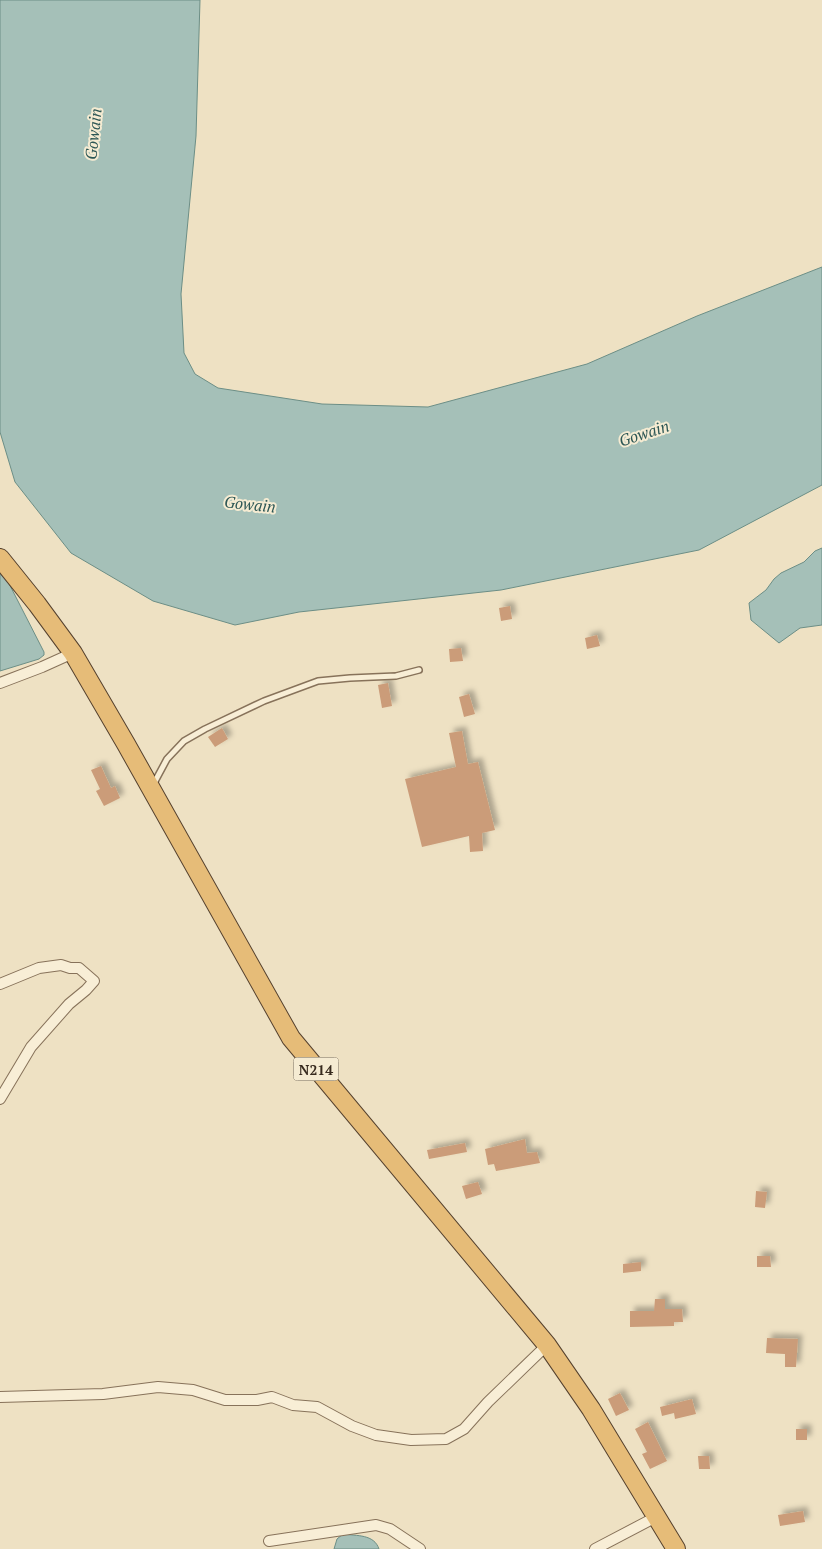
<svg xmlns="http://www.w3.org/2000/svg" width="822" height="1549" viewBox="0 0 822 1549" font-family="'PT Serif',serif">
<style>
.water{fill:#a5c0b8;stroke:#6c8e86}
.building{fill:#cb9c79;filter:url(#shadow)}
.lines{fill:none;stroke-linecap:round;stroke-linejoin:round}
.service-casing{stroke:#87725a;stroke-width:8}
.minor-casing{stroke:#87725a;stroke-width:12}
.trunk-casing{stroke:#55412e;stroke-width:20}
.service{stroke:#f8eed6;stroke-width:5}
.minor{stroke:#f8eed6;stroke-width:10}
.trunk{stroke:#e6bc78;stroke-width:18}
.labels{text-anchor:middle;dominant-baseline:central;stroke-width:4;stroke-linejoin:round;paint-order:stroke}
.shield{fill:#f5ebd2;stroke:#706454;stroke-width:1}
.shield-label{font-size:14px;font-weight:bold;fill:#372a1e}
.water-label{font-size:16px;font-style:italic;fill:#2d5755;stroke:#f5ebd2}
</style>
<defs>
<filter id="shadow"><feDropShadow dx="4.5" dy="-4.5" stdDeviation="2.5" flood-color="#0004"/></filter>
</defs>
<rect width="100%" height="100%" fill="#eee1c3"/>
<g class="water">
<polygon points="0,0 200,0 196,136 181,294 184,353 195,374 218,388 322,404 428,407 587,364 697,316 822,267 822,485 699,550 501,590 299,612 235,625 153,601 71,553 15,482 0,432"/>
<polygon points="822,548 822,625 800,628 779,643 751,620 749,603 766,590 774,579 781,573 804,562 815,551"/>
<polygon points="0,566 44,652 44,655 39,659 0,671"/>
<path d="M343,1534C357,1536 374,1534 379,1549H334L337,1539Z"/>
</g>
<g class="building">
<polygon points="510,606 512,619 501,621 499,608"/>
<polygon points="597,635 600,646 587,649 585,638"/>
<polygon points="461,648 463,661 450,662 449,649"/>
<polygon points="388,683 392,706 382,708 378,685"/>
<polygon points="469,694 475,714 464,717 459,697"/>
<polygon points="222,728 228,739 215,747 208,737"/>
<polygon points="462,731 468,764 478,762 495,830 482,833 483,851 470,852 469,836 422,847 405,779 456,767 449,733"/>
<polygon points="101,766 111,788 115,786 120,798 104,806 96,791 100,789 91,770"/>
<polygon points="525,1139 527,1153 537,1152 540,1163 496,1171 494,1164 488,1165 485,1149"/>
<polygon points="465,1143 467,1152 429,1159 427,1150"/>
<polygon points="478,1182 482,1194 466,1199 462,1186"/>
<polygon points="756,1191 767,1192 765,1208 755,1207"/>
<polygon points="757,1256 770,1256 771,1267 757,1267"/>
<polygon points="641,1262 641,1271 623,1273 623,1264"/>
<polygon points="655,1299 665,1299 665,1309 682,1309 683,1322 674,1322 674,1326 630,1327 630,1311 654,1311"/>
<polygon points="767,1338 798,1339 796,1367 785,1367 785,1354 766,1353"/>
<polygon points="620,1393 629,1410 616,1416 608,1399"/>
<polygon points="692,1399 696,1414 675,1419 674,1413 662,1416 660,1407"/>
<polygon points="648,1422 667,1461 650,1469 642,1454 647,1452 635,1429"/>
<rect x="796" y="1429" width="11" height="11"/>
<polygon points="698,1456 709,1456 710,1469 699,1469"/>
<polygon points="803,1511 805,1522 780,1526 778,1515"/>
</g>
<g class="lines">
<defs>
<polyline id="service" points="153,785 167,759 184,741 205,729 264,701 318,681 350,678 396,676 419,670"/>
<g id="minor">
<polyline points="0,683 42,667 73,653"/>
<polyline points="0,984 39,968 61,965 70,968 79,968 94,981 86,990 69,1004 31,1047 0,1099"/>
<polyline points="0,1397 103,1394 158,1387 193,1390 225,1400 257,1400 272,1397 293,1405 317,1407 352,1426 376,1435 411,1440 446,1439 464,1429 488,1402 547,1345"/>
<polyline points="269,1541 376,1525 390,1529 420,1549"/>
<polyline points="595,1549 656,1517"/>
</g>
<polyline id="trunk" points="0,558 37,604 73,653 126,744 291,1038 547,1345 591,1409 676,1549"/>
</defs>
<use href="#service" class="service-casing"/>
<use href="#minor" class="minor-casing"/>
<use href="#trunk" class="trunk-casing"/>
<use href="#service" class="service"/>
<use href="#minor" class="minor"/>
<use href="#trunk" class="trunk"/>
</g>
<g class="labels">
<rect class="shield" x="293.5" y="1057.5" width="45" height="23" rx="4"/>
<g class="shield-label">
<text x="316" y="1069">N214</text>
</g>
<g class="water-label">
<text transform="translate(93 134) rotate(-84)">Gowain</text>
<text transform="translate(644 433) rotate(-18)">Gowain</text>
<text transform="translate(250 504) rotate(6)">Gowain</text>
</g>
</g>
</svg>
